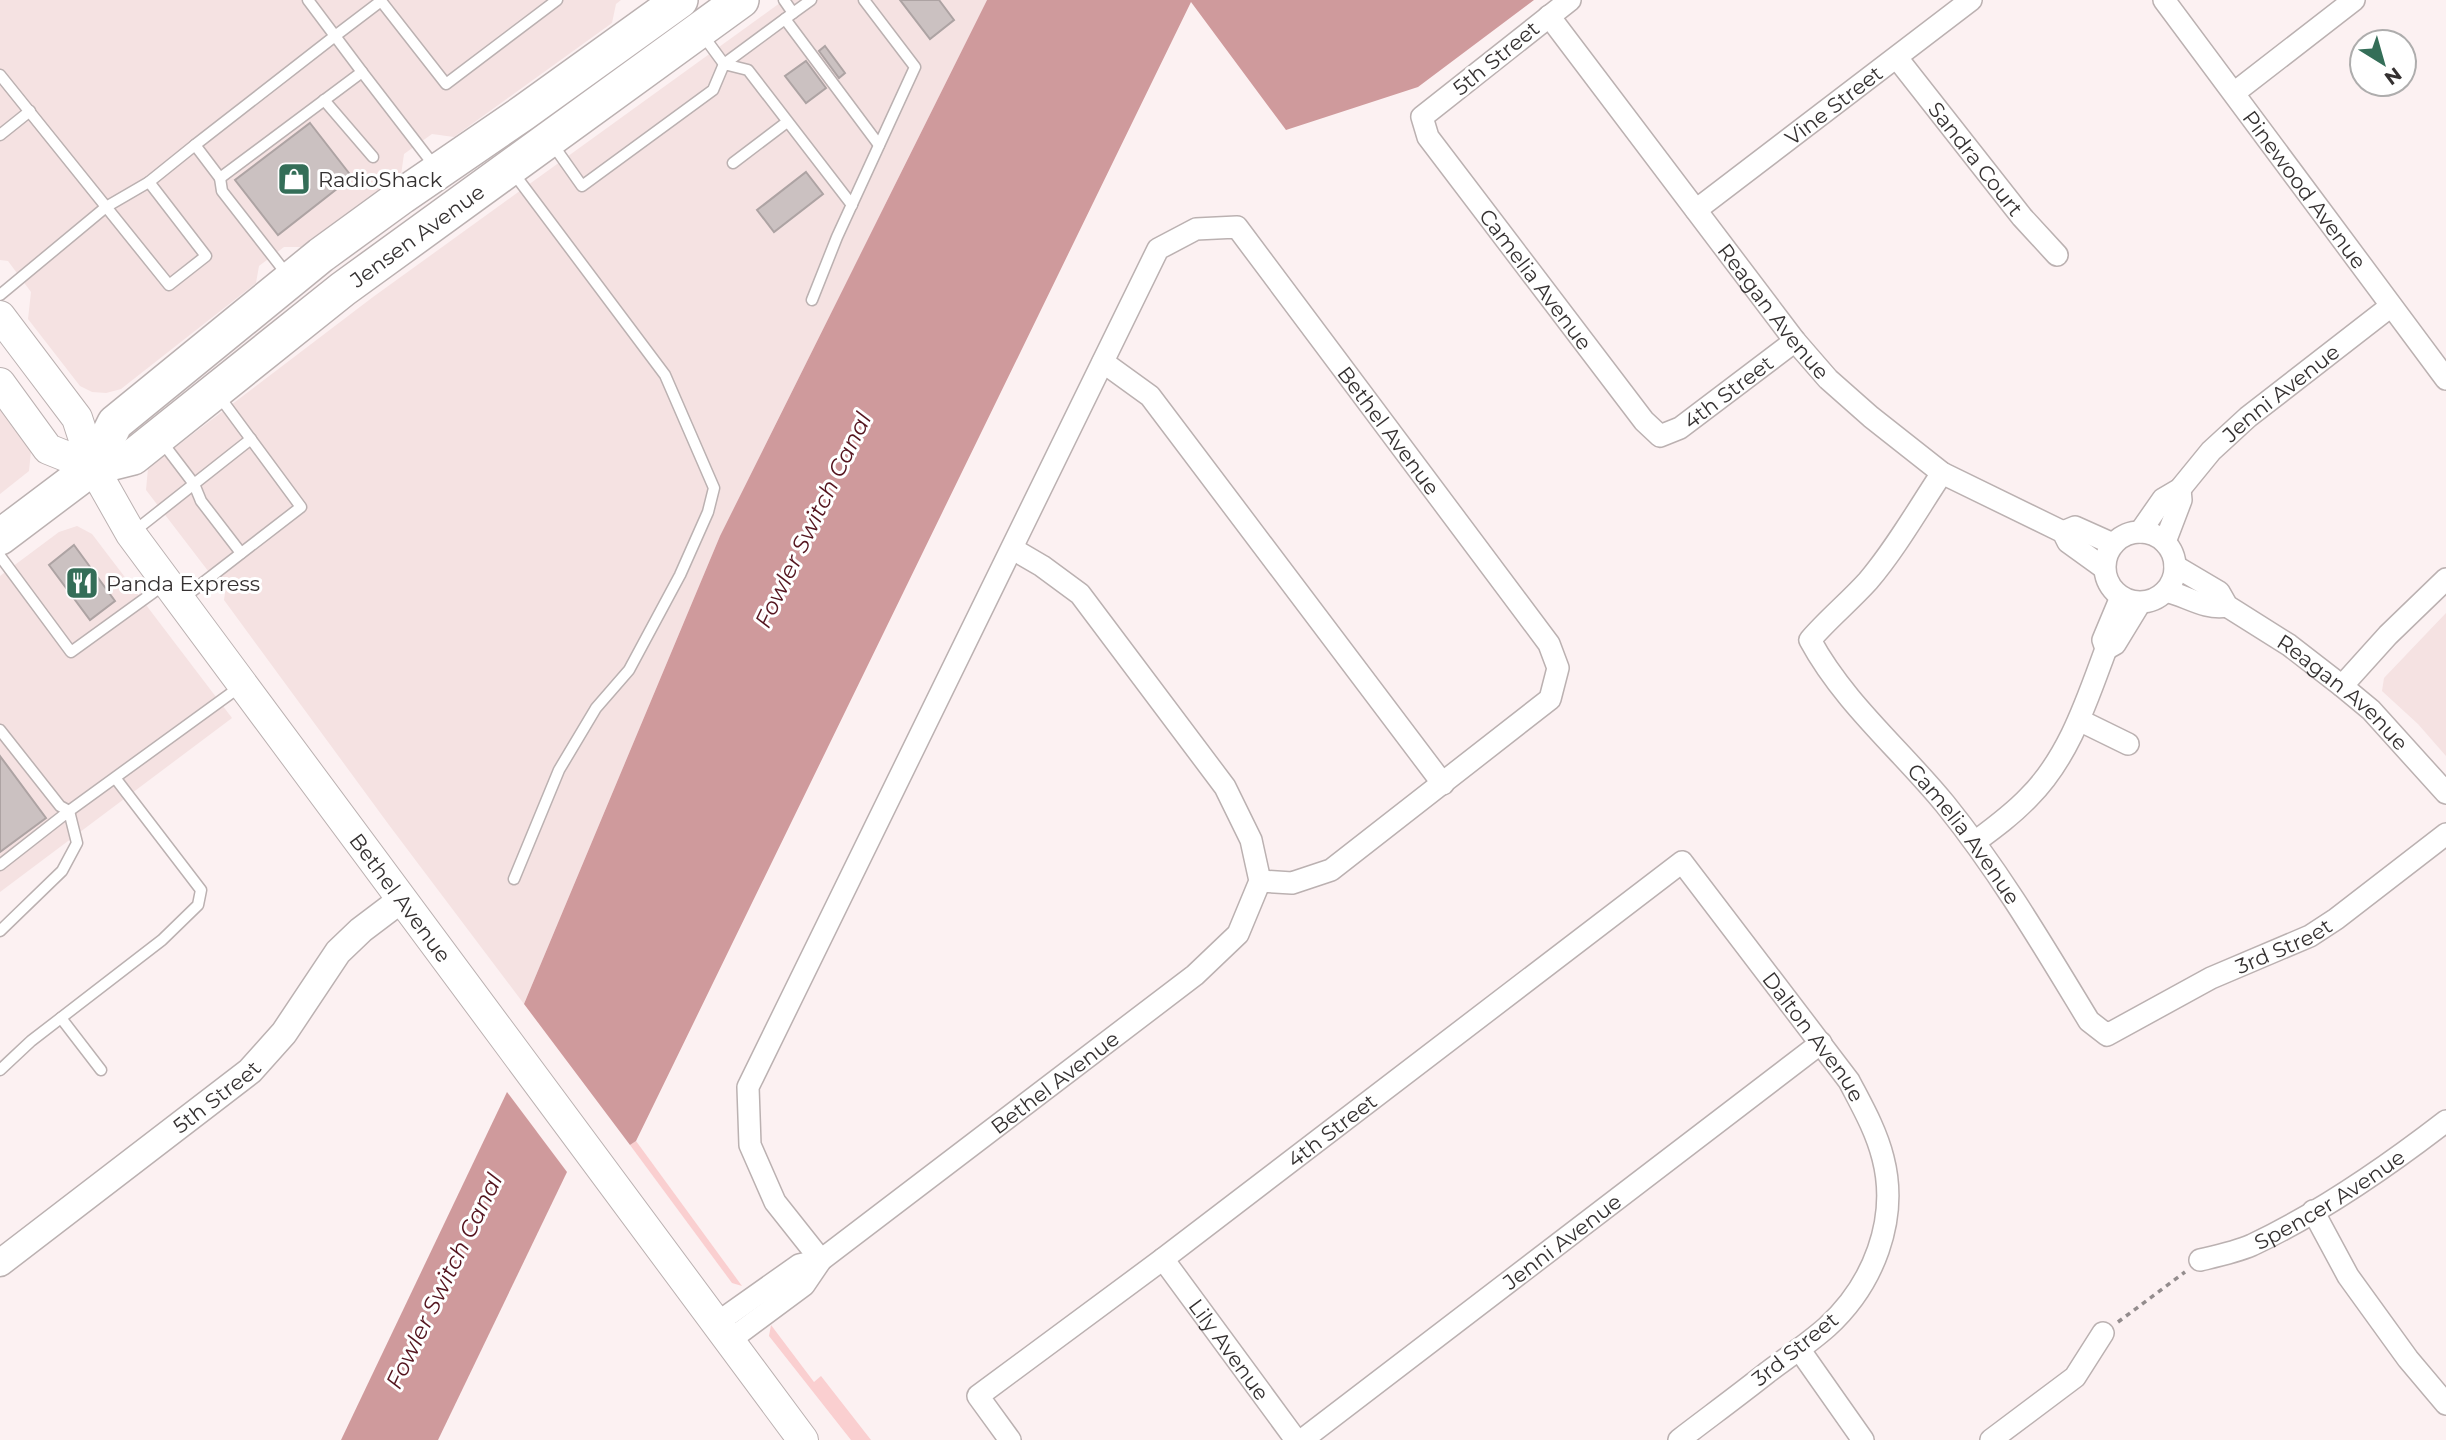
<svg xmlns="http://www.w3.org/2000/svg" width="2446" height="1440" viewBox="0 0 2446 1440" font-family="Montserrat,sans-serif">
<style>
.built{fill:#f5e2e2}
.green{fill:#facfd0}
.water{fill:#cf9a9c}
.building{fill:#cbc1c1;stroke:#ada3a3;stroke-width:2}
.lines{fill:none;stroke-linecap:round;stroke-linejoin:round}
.service-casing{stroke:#bbb1b1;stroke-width:13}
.minor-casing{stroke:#bbb1b1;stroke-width:24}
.tertiary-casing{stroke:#bbb1b1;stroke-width:29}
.secondary-casing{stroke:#bbb1b1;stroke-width:32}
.primary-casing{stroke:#bbb1b1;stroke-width:38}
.path{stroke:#938c8d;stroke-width:3.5;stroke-dasharray:5 5;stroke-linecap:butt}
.service{stroke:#fff;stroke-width:10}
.minor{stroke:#fff;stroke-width:21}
.tertiary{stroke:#fff;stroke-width:26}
.secondary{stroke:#fff;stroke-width:30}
.primary{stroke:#fff;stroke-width:35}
.labels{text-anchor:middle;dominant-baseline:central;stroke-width:6;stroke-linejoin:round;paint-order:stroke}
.street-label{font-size:21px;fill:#353131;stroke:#fff}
.poi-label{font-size:21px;fill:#353131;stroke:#fff;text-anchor:start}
.water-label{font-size:23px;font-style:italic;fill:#54141e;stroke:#fff}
</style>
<rect width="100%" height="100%" fill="#fcf1f2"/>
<g class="built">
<polygon points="0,0 621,0 616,4 612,23 454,137 432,134 404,154 401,175 301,247 284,247 259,266 256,283 121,389 106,393 92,392 80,386 28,319 31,292 8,261 0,260"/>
<polygon points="784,0 987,0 720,536 524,1004 389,825 224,600 225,593 146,490 148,468 373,297"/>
<polygon points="0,409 31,451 29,471 0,494"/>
<polygon points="77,526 92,534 232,718 0,892 0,576 59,532"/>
<polygon points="2446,613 2446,756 2418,724 2382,691 2384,678"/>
</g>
<g class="green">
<polygon points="636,1141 742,1286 732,1283 630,1145"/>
<polygon points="771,1325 814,1382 821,1376 871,1440 851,1440 769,1336"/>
</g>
<g class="water">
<polygon points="987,0 1534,0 1418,87 1286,130 1191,2 636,1141 630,1145 524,1004 720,536"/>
<polygon points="507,1092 567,1172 438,1440 341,1440"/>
</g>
<g class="building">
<polygon points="900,0 939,0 954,20 930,39"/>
<polygon points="825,46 845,73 839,78 819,51"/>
<polygon points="806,61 826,88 806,103 785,76"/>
<polygon points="310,123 352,177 278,235 235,180"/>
<polygon points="806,172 823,194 774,232 757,210"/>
<polygon points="74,545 115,601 90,620 49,565"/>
<polygon points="0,756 46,818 0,852"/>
</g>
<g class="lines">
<defs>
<g id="service">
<polyline points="784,0 793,13 811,0"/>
<polyline points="785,19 879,145"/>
<polyline points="702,34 724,64 793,13"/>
<polyline points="362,72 436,168"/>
<polyline points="0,75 169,285 206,256 149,182 195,145 220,178 362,72 335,36 381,1 446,84 557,0"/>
<polyline points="324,100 373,157"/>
<polyline points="0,135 30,111"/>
<polyline points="551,142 582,186 713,90 724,64 748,70 852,205"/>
<polyline points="195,145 335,36 308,0"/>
<polyline points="733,163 787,122"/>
<polyline points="512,171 665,375 714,488 708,512 680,575 629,670 596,708 559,770 514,879"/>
<polyline points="220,178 222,191 289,277"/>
<polyline points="0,295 106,207 149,182"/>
<polyline points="812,300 837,237 915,67 864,0"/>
<polyline points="162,442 194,484 201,501 241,553"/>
<polyline points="132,533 251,439"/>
<polyline points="0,556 71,652 165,584"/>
<polyline points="182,599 301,507 219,396"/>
<polyline points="0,730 60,806 69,811 241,686"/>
<polyline points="0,865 69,811 77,843 62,871 0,931"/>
<polyline points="61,1018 101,1070"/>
<polyline points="0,1070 31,1041 162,940 198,905 201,890 116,779"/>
</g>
<g id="minor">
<path id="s1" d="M1570,0L1422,117L1428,137L1644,421L1660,436L1680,428L1795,341"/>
<path id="s2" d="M2164,0L2446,379"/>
<path id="s3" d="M1549,16L1795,341L1828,379L1871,417L1942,473L2063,532L2068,542L2104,568"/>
<path id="s4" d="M1897,58L2022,217L2057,255"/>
<polyline points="2234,93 2354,0"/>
<path id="s5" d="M1696,210L1971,0"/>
<polyline points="1103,362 1150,396 1443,784"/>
<path id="s6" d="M1942,473C1918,509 1896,548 1868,581C1849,602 1828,619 1810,640C1844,703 1900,749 1945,804C2000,872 2044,947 2089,1021L2107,1035L2211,978L2310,936L2336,919L2446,834"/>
<circle cx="2140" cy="567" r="35"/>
<polyline points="2063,532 2075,527 2113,544"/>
<path id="s7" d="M2140,532L2163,499L2180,489L2211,451L2248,417L2391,306"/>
<polyline points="2165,542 2181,500 2180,489"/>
<path id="s8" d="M2175,566L2219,592L2227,606L2289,645L2342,686L2371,710L2446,793"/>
<path d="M2166,591C2187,596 2205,610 2227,606"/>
<polyline points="2108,648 2115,644 2140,603"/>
<polyline points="2342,686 2388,635 2446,579"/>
<polyline points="2079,720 2128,744"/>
<path d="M1975,842C1994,828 2013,814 2029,797C2069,757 2087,700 2106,649L2103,640L2121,597"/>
<polyline points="2313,1211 2348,1276 2408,1359 2446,1404"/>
<path id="s9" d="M1163,1259L1296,1440"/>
<path id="s10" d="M821,1260L775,1202L750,1145L748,1087L1158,249L1196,229L1237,227L1549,644L1558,668L1550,699L1331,870L1292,883L1260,881"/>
<path id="s11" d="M2200,1260C2217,1256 2236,1252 2252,1245C2318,1214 2389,1165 2446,1121"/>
<polyline points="717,1323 799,1265 821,1260"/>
<path id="s12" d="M730,1340L804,1285L821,1260L1195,975L1238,934L1260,881L1251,840L1225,787L1080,594L1042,566L1013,549"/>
<polyline points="1799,1349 1863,1440"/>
<path id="s13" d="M1010,1440L978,1396L1163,1259L1682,862L1849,1081C1862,1106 1876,1130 1883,1158C1899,1220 1873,1285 1827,1327C1809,1343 1788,1357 1768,1372C1739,1395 1709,1417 1679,1440"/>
<path id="s14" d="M1302,1440L1821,1043"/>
<polyline points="1991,1440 2075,1377 2103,1333"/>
</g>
<g id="tertiary">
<path id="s15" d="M0,1263L250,1071L284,1033L338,952L361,930L402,899"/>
</g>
<g id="secondary">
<path id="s16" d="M0,316L77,418L93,467L131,534L803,1440"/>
<polyline points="0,383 48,449 93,467"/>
</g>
<g id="primary">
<polyline points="93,467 115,423 321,255 402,196 523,113 680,0"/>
<path id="s17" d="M0,537L93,467L133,457L343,289L741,0"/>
</g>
</defs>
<use href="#service" class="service-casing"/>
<use href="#minor" class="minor-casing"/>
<use href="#tertiary" class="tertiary-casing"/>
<use href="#secondary" class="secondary-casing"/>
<use href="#primary" class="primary-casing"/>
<polyline class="path" points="2118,1322 2185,1272"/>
<use href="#service" class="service"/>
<use href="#minor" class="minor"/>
<use href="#tertiary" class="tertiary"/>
<use href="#secondary" class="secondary"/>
<use href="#primary" class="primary"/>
</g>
<defs>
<symbol id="shop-square" viewBox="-11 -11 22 22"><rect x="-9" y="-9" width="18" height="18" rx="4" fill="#346e58" stroke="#fff"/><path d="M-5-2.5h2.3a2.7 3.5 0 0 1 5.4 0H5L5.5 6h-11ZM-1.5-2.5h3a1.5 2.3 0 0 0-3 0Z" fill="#fff"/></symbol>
<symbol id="restaurant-square" viewBox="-11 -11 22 22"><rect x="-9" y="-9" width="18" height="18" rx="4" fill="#346e58" stroke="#fff"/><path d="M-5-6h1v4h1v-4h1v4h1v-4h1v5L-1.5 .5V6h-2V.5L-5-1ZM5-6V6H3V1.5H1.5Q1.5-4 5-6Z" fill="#fff"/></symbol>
</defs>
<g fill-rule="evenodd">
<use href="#shop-square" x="275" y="160" width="38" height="38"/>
<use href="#restaurant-square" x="63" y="564" width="38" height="38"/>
</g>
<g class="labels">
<g class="street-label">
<text transform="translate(1496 58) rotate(-39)">5th Street</text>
<text stroke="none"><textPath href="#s5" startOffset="173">Vine Street</textPath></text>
<text stroke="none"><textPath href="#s4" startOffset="128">Sandra Court</textPath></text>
<text stroke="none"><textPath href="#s2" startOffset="236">Pinewood Avenue</textPath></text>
<text stroke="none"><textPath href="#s17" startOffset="518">Jensen Avenue</textPath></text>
<text stroke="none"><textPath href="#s1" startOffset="388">Camelia Avenue</textPath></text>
<text stroke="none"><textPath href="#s3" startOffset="371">Reagan Avenue</textPath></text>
<text stroke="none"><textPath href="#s1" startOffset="670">4th Street</textPath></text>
<text stroke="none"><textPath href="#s7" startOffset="200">Jenni Avenue</textPath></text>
<text stroke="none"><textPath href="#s10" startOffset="1465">Bethel Avenue</textPath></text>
<text stroke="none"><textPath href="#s8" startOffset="212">Reagan Avenue</textPath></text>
<text stroke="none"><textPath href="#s6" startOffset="462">Camelia Avenue</textPath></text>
<text stroke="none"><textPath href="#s16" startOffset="709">Bethel Avenue</textPath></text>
<text stroke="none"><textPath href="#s6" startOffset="908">3rd Street</textPath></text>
<text stroke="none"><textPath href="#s13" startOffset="1157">Dalton Avenue</textPath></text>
<text stroke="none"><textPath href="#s12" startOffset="416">Bethel Avenue</textPath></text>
<text stroke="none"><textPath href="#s15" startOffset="273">5th Street</textPath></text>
<text stroke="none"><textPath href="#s13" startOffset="497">4th Street</textPath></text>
<text stroke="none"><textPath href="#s11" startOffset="144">Spencer Avenue</textPath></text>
<text stroke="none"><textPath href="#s14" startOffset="327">Jenni Avenue</textPath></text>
<text stroke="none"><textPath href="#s9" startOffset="112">Lily Avenue</textPath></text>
<text transform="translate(1795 1349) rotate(-39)">3rd Street</text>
</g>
<g class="poi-label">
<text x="318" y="179">RadioShack</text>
<text x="106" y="583">Panda Express</text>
</g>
<g class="water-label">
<text transform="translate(813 520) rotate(-64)">Fowler Switch Canal</text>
<text transform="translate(444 1281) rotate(-64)">Fowler Switch Canal</text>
</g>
</g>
<g transform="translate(2383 63) rotate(143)"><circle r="33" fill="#ffffff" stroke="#aeadad" stroke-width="2"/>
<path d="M0-5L12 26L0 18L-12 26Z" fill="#346e58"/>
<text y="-10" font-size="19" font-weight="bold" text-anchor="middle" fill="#353131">N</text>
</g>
</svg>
